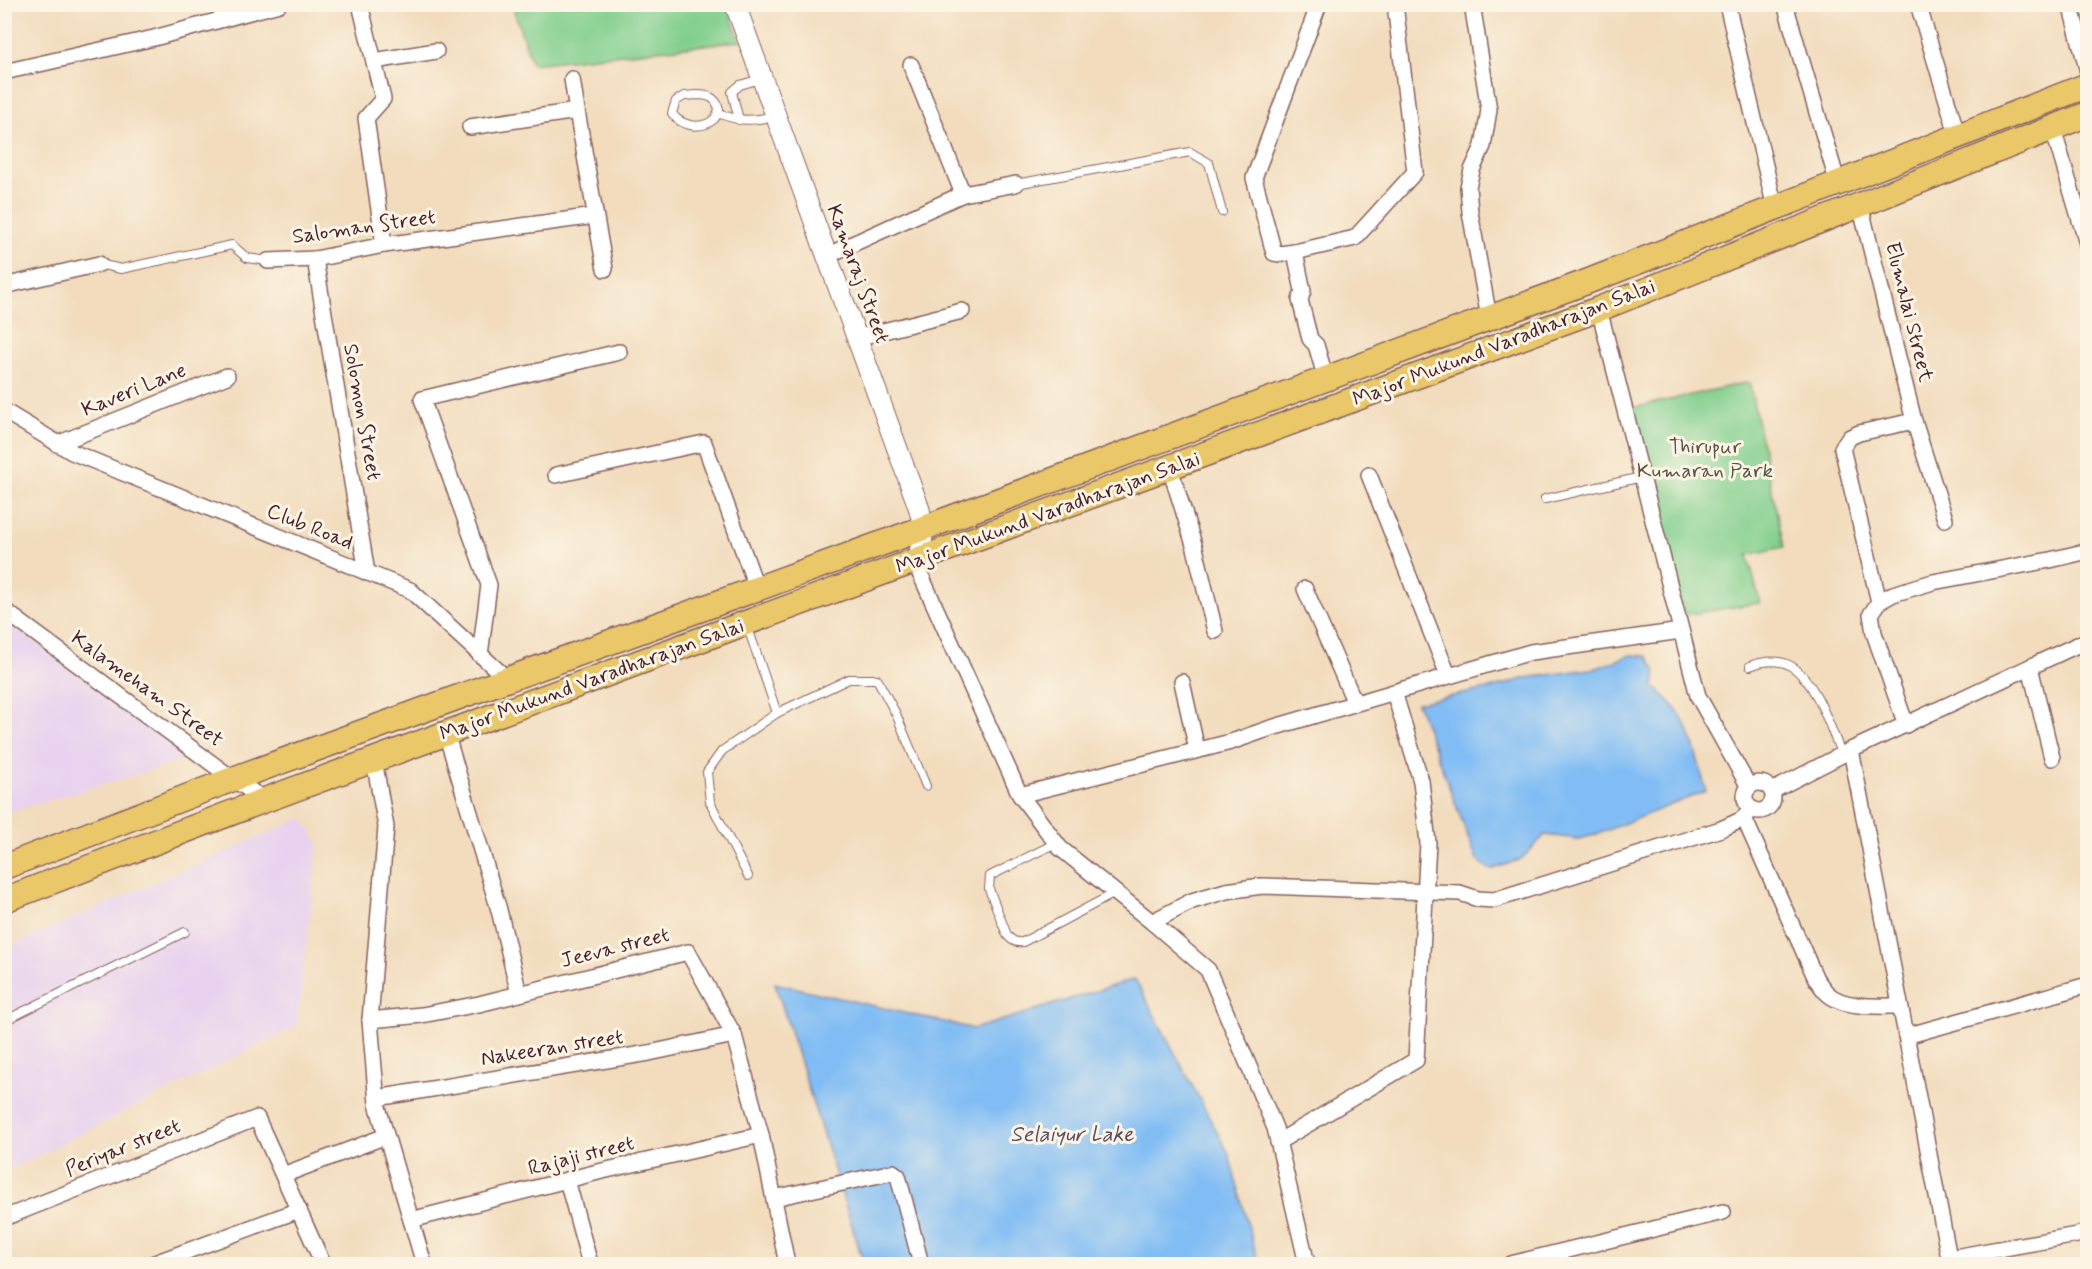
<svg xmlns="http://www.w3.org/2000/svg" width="2092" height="1269" viewBox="0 0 2092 1269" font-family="Mynerve,sans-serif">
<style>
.built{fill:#e8d2ef}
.green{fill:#81cf8d;stroke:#66775c;stroke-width:1.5}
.water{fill:#81bdf4;stroke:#666e90;stroke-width:1.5}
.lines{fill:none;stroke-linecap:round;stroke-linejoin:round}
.service-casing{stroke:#85615e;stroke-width:10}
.minor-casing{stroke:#85615e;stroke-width:18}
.tertiary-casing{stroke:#85615e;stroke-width:22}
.primary-casing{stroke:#85615e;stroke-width:27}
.service{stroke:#fff;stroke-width:8}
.minor{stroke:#fff;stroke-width:15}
.tertiary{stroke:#fff;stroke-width:20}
.primary{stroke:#eac769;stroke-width:24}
.labels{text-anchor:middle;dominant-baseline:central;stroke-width:6;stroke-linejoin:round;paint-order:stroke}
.street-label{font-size:21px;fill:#4a1f2b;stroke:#fcf5e5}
.park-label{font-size:21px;fill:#5a5448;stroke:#fcf5e5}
.water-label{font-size:22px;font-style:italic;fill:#5a4e67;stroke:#fcf5e5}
</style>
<rect width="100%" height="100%" fill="#fcf5e5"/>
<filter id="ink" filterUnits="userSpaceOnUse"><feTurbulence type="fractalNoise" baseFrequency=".0167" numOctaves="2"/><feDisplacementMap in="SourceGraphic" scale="12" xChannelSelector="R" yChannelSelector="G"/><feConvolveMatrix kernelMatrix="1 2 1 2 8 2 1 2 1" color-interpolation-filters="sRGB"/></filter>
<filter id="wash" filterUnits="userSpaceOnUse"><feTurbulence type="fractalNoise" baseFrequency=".008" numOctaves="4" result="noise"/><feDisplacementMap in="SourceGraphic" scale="24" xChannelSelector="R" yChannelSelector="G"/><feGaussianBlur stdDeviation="1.35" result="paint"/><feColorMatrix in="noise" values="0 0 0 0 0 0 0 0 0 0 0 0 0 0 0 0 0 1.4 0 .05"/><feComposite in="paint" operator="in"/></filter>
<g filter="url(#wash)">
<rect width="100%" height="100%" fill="#f2dcbd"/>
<g class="built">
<polygon points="5,620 191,758 5,813"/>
<polygon points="303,818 318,843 297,1026 5,1172 5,948"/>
</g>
<g class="green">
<polygon points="512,5 727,5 740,41 532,64"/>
<polygon points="1749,382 1784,547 1748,555 1760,603 1684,615 1632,408"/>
</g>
<g class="water">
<path d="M1631,655L1647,656L1656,671L1654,687C1691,715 1694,749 1706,791L1595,835L1578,839L1545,835L1521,859L1491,870L1477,860L1417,703L1493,688L1526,678L1597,668Z"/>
<polygon points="1135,979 1228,1152 1259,1264 864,1264 775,983 974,1029"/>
</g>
</g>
<g filter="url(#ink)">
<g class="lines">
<defs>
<g id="service">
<path d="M697,95C708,95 716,97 719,109C715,131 682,130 672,113L676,101L684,96Z"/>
<path d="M718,113C739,122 753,121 775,116"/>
<polyline points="739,120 732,92 740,85 760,79"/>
<polyline points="1016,184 1190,152 1209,163 1222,212"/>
<polyline points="99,264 121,269 232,245 247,258 268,261"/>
<polyline points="1545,499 1642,477"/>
<polyline points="747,625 777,713 722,751 707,772 710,802 748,876"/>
<path d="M1750,666C1763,661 1779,659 1791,666C1817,682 1830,728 1842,755"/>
<polyline points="777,713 849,679 877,679 896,714 926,786"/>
<path d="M1056,843L990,876L989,889L1007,935C1012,941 1016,943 1023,942L1115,893"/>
<polyline points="4,1021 185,932"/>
</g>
<g id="minor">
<polyline points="360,4 383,99 366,118 384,245"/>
<polyline points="1472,4 1489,110 1483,146 1472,170 1468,187 1470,212 1489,318"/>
<polyline points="1727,4 1775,208"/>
<polyline points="1785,4 1838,184"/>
<polyline points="1918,4 1958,137"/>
<polyline points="2070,4 2088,72"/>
<polyline points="374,61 436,51"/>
<polyline points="911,65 963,194"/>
<polyline points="4,72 154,38 279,4"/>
<polyline points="572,79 577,111"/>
<polyline points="470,127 577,111 605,269"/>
<polyline points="2053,129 2088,247"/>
<polyline points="1860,205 1914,421 1945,519"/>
<polyline points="1295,252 1280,254 1274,253 1254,178 1319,4"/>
<polyline points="826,256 963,194 1016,184"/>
<polyline points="315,259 367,573"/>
<polyline points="268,261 315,259 384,245 595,216"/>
<polyline points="4,286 99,264"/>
<polyline points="1599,309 1698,696 1749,787"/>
<polyline points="856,338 962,311"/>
<polyline points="1326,379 1316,345 1310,339 1300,300 1303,291 1295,252 1355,238 1415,172 1395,4"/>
<polyline points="4,411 72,452 410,590 507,679"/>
<polyline points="57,444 227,376"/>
<polyline points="1170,468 1195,548 1215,631"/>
<polyline points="556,475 704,443 757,589"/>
<polyline points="1369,475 1448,675"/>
<polyline points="918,561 918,569 1020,795 1060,848 1152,922 1208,970 1275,1128 1307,1264"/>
<polyline points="1305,589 1355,703"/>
<polyline points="1879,602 1842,448 1850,437 1859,433 1914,421"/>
<polyline points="4,610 233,779 265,800"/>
<polyline points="480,655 489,585 422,399 619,352"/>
<polyline points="2030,667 2052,758"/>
<polyline points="1182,682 1197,750"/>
<polyline points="1906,725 1874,633 1871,614 1879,602 1893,594 1933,582 2050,560 2088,551"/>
<polyline points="446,733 499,910 519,994"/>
<polyline points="1851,750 1949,1258 2088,1233"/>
<polyline points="374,760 386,827 370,1020 377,1104 424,1264"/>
<circle cx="1759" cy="797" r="14"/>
<polyline points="1772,791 1851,750 2088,640"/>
<polyline points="1020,795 1231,742 1268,729 1531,652 1681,631"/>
<path d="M1744,818L1816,979C1819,983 1823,989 1827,993C1843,1009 1880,1006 1900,1006"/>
<polyline points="1152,922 1192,901 1226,891 1262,886 1460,893 1478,899 1494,900 1721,829 1741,820 1753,809"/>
<polyline points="370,1020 422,1015 479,1004 688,952 734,1035 761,1135 787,1264"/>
<polyline points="1906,1036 2088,985"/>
<polyline points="377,1098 649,1053 734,1035"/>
<polyline points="1278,1142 1416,1060 1428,843 1421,781 1394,692"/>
<polyline points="283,1175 386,1136"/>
<polyline points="567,1180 590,1264"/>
<polyline points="774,1198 893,1172 898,1176 921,1264"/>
<polyline points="4,1218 257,1118 323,1264"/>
<polyline points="411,1220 598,1172 761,1135"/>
<polyline points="152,1264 299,1210"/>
<polyline points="1511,1264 1723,1212"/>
</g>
<polyline id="tertiary" points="735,4 919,508 924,528 918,561"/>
<g id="primary">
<polyline points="4,867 233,779 924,528 1589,281 2088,85"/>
<polyline points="4,900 265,800 1599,309 2088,114"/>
</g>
</defs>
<use href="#service" class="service-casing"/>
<use href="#minor" class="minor-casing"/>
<use href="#tertiary" class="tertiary-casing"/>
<use href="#primary" class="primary-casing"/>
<use href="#service" class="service"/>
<use href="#minor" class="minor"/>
<use href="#tertiary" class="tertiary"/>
<use href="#primary" class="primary"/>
</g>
</g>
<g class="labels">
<g class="street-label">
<text transform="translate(364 227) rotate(-8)">Saloman Street</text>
<text transform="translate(858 274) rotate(70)">Kamaraj Street</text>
<text transform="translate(1909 312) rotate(76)">Elumalai Street</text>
<text transform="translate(1504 343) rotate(-21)">Major Mukund Varadharajan Salai</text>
<text transform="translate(134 390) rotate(-22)">Kaveri Lane</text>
<text transform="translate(362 412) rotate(80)">Solomon Street</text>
<text transform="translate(1048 513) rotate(-20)">Major Mukund Varadharajan Salai</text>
<text transform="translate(310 527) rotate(22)">Club Road</text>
<text transform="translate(592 680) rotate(-20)">Major Mukund Varadharajan Salai</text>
<text transform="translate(147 689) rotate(36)">Kalameham Street</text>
<text transform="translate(615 948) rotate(-14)">Jeeva street</text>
<text transform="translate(552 1048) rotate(-9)">Nakeeran street</text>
<text transform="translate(123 1148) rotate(-22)">Periyar street</text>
<text transform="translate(581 1156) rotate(-14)">Rajaji street</text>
</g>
<g class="park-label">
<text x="1705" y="447">Thirupur<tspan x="1705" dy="24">Kumaran Park</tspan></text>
</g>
<g class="water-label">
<text x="1072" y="1135">Selaiyur Lake</text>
</g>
</g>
<rect width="2092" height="1269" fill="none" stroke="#fcf5e5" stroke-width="24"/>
</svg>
